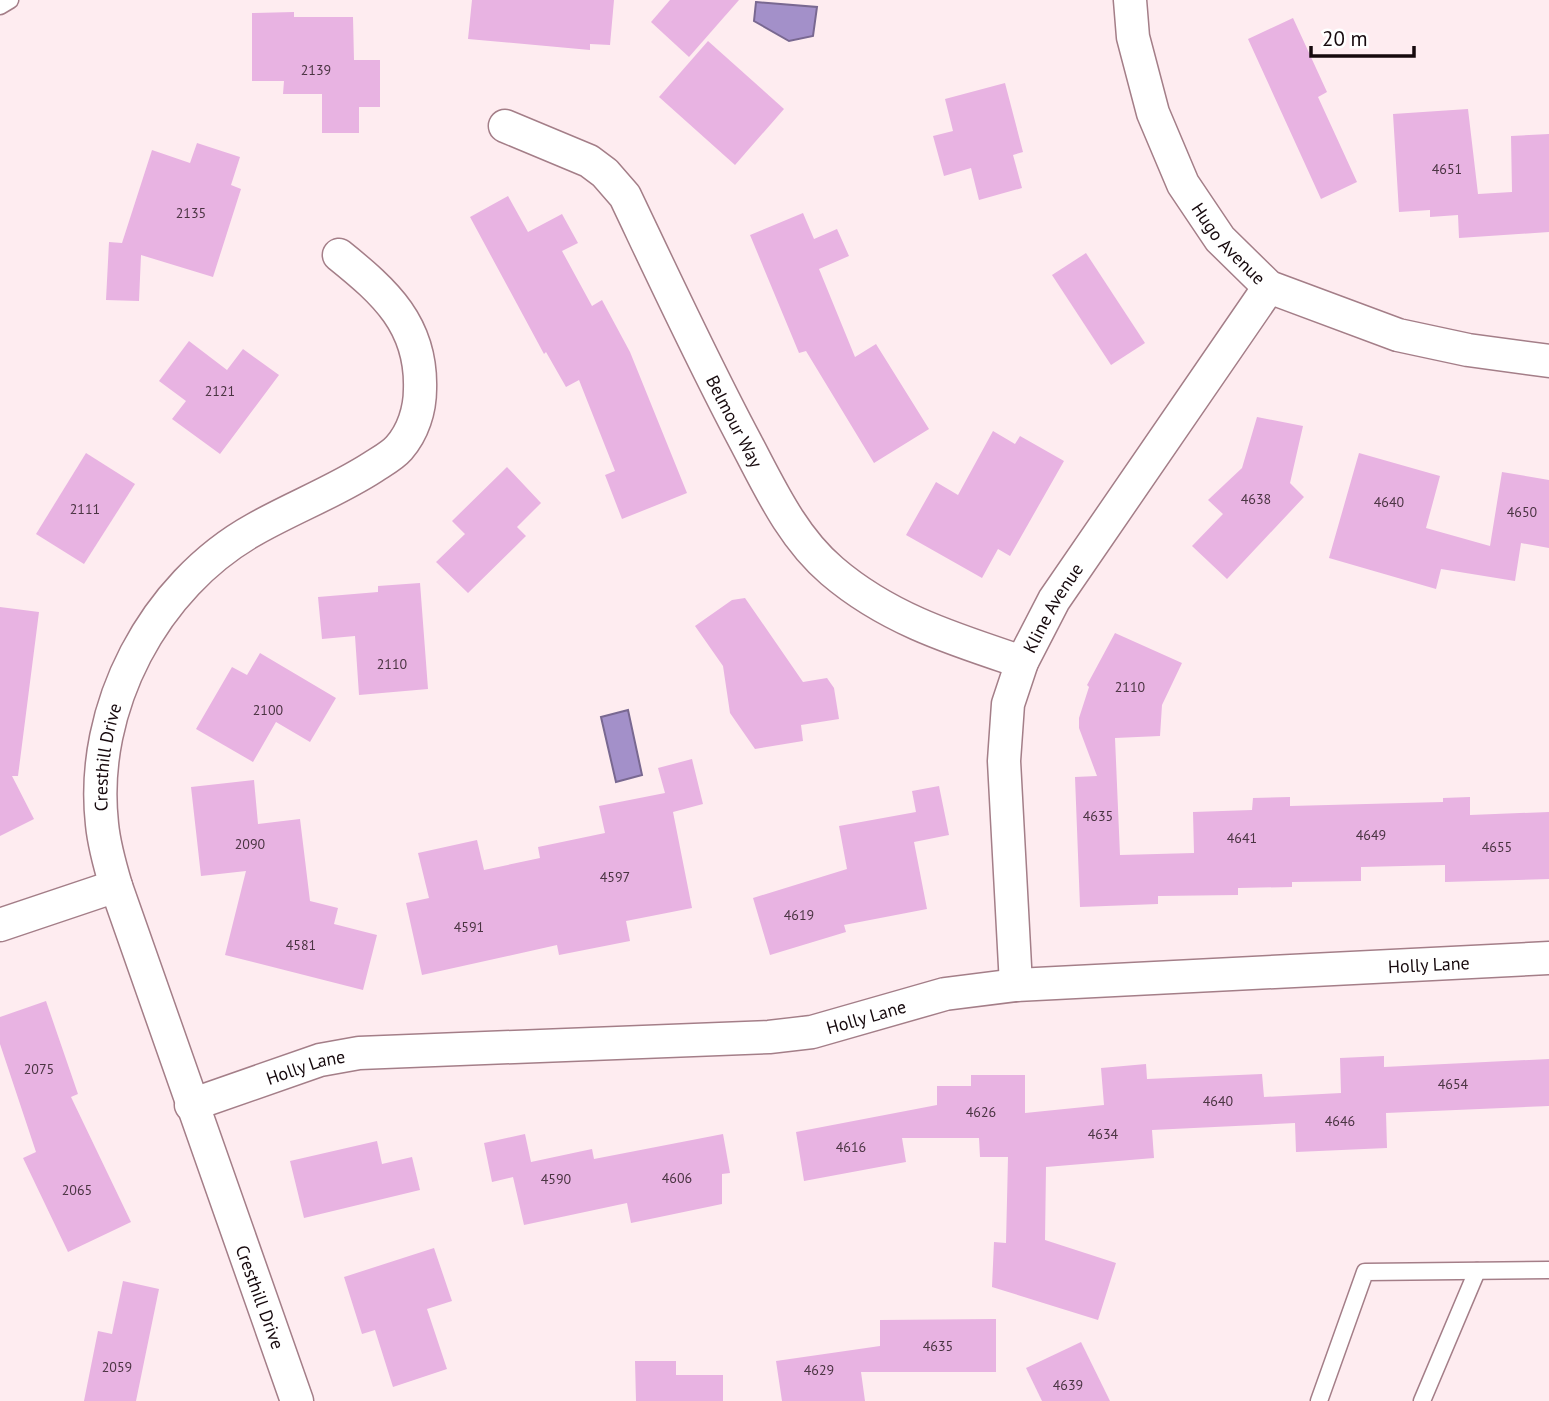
<svg xmlns="http://www.w3.org/2000/svg" width="1549" height="1401" viewBox="0 0 1549 1401" font-family="'PT Sans',sans-serif">
<style>
.water{fill:#a390c9;stroke:#796891;stroke-width:2}
.building{fill:#e8b3e2}
.lines{fill:none;stroke-linecap:round;stroke-linejoin:round}
.lane-casing{stroke:#a47e88;stroke-width:19}
.street-casing{stroke:#a47e88;stroke-width:35}
.lane{stroke:#fff;stroke-width:16}
.street{stroke:#fff;stroke-width:32}
.labels{text-anchor:middle;dominant-baseline:central;stroke-width:7;stroke-linejoin:round;paint-order:stroke}
.number-label{font-size:14px;fill:#4a3442}
.street-label{font-size:18px;fill:#16090d;stroke:#fff}
</style>
<rect width="100%" height="100%" fill="#feecf0"/>
<g class="water">
<polygon points="756,2 817,7 813,36 789,41 754,21"/>
<polygon points="628,710 642,775 616,782 601,717"/>
</g>
<g class="building">
<polygon points="472,0 614,0 610,45 590,44 590,50 468,39"/>
<polygon points="670,0 739,0 689,57 651,22"/>
<polygon points="294,12 294,17 353,17 354,60 380,60 380,107 359,107 359,133 322,133 322,94 283,94 284,81 252,81 252,13"/>
<polygon points="1293,18 1327,92 1318,97 1357,182 1321,199 1248,39"/>
<polygon points="708,41 784,109 735,165 659,97"/>
<polygon points="1005,83 1023,152 1013,155 1022,188 979,200 971,168 944,176 933,136 953,131 945,99"/>
<polygon points="1468,109 1478,194 1512,192 1511,136 1549,134 1549,232 1459,238 1458,215 1430,217 1430,210 1399,212 1393,114"/>
<polygon points="197,143 240,157 231,185 241,189 213,277 141,255 139,301 106,300 109,242 122,243 152,150 190,163"/>
<polygon points="508,196 528,232 562,214 578,243 562,251 592,306 602,300 630,352 687,493 622,519 605,475 615,471 579,380 566,387 546,352 544,354 470,217"/>
<polygon points="803,213 814,239 837,229 849,256 819,269 855,357 876,344 929,429 874,463 806,351 799,353 750,235"/>
<polygon points="1086,253 1145,343 1111,365 1052,275"/>
<polygon points="189,341 227,370 243,349 279,375 220,454 172,419 186,401 159,381"/>
<polygon points="1257,417 1303,426 1290,483 1304,497 1227,579 1192,546 1223,514 1208,500 1242,468"/>
<polygon points="993,431 1015,444 1020,436 1064,461 1010,556 998,549 982,578 906,535 936,482 958,495"/>
<polygon points="86,453 135,484 84,564 36,534"/>
<polygon points="1359,453 1440,476 1426,528 1490,546 1502,472 1549,480 1549,548 1521,543 1515,581 1441,569 1436,589 1329,558"/>
<polygon points="507,467 541,503 517,527 526,536 468,593 436,562 465,534 452,521"/>
<polygon points="420,583 428,689 359,695 355,636 322,639 318,597 378,592 378,586"/>
<polygon points="745,598 803,682 827,678 834,688 839,719 801,725 803,741 755,749 730,713 723,666 695,626 732,600"/>
<polygon points="0,607 39,612 18,776 12,776 34,819 0,836"/>
<polygon points="1115,633 1182,663 1162,705 1160,736 1115,738 1120,855 1194,853 1193,812 1252,810 1253,798 1290,797 1290,806 1443,802 1443,798 1470,797 1470,815 1549,812 1549,879 1445,882 1445,865 1361,867 1361,881 1292,882 1292,887 1238,888 1238,895 1158,896 1158,904 1080,907 1075,777 1097,776 1079,728 1079,718 1089,687 1087,685"/>
<polygon points="260,653 336,698 310,742 276,722 253,762 196,729 232,667 247,675"/>
<polygon points="692,759 703,804 673,812 692,908 626,921 630,941 559,955 557,945 422,975 406,903 429,898 418,853 477,840 484,870 540,858 538,847 605,833 599,806 665,793 658,768"/>
<polygon points="254,780 258,824 300,819 310,901 338,908 334,924 377,935 363,990 225,955 246,871 201,876 191,787"/>
<polygon points="939,786 949,835 914,842 927,909 844,925 846,932 770,955 753,898 847,869 839,826 916,812 912,791"/>
<polygon points="46,1001 78,1094 71,1097 131,1222 68,1252 23,1158 36,1152 0,1044 0,1017"/>
<polygon points="1384,1056 1384,1067 1549,1059 1549,1106 1386,1113 1387,1148 1296,1152 1295,1123 1152,1130 1154,1158 1046,1167 1045,1240 1116,1263 1098,1320 992,1287 994,1242 1006,1243 1008,1157 980,1157 979,1138 902,1138 906,1162 804,1181 796,1132 937,1105 937,1086 971,1086 971,1075 1025,1075 1025,1113 1104,1105 1101,1068 1146,1064 1147,1079 1262,1074 1264,1097 1341,1093 1340,1058"/>
<polygon points="525,1134 531,1162 592,1149 594,1159 723,1134 730,1173 722,1174 722,1204 631,1223 627,1203 524,1225 513,1177 492,1182 484,1143"/>
<polygon points="377,1141 382,1164 412,1157 420,1190 304,1218 290,1161"/>
<polygon points="434,1248 452,1301 427,1309 447,1369 393,1387 375,1330 362,1334 344,1277"/>
<polygon points="123,1281 159,1289 136,1401 84,1401 98,1331 112,1334"/>
<polygon points="996,1319 996,1372 861,1372 865,1401 782,1401 776,1361 880,1346 880,1320"/>
<polygon points="1081,1342 1110,1401 1042,1401 1026,1368"/>
<polygon points="635,1361 676,1361 676,1375 723,1375 723,1401 636,1401"/>
</g>
<g class="lines">
<defs>
<g id="lane">
<polyline points="0,6 10,0"/>
<polyline points="1319,1401 1365,1272 1549,1270"/>
<polyline points="1422,1401 1477,1271"/>
</g>
<g id="street">
<path id="s1" d="M1130,0L1133,37L1153,113L1183,184L1220,239L1269,287L1398,335L1468,350L1549,361"/>
<path id="s2" d="M505,126L589,161L605,173L625,196C664,278 702,360 744,439C769,486 791,536 832,571C888,619 953,639 1022,662"/>
<polyline points="0,925 116,886"/>
<path id="s3" d="M1016,985L1004,761L1008,704L1022,662L1054,600L1269,287"/>
<path id="s4" d="M191,1105L320,1060L359,1053L769,1037L812,1032L945,994L1016,985L1549,958"/>
<path id="s5" d="M297,1401L116,886C110,866 104,845 102,824C89,708 154,585 255,529C294,507 336,491 373,467C382,461 392,456 399,448C413,432 420,410 420,389C422,325 385,292 339,255"/>
</g>
</defs>
<use href="#lane" class="lane-casing"/>
<use href="#street" class="street-casing"/>
<use href="#lane" class="lane"/>
<use href="#street" class="street"/>
</g>
<g class="labels">
<g class="number-label">
<text x="316" y="70">2139</text>
<text x="1447" y="169">4651</text>
<text x="191" y="213">2135</text>
<text x="220" y="391">2121</text>
<text x="1256" y="499">4638</text>
<text x="1389" y="502">4640</text>
<text x="85" y="509">2111</text>
<text x="1522" y="512">4650</text>
<text x="392" y="664">2110</text>
<text x="1130" y="687">2110</text>
<text x="268" y="710">2100</text>
<text x="1098" y="816">4635</text>
<text x="1371" y="835">4649</text>
<text x="1242" y="838">4641</text>
<text x="250" y="844">2090</text>
<text x="1497" y="847">4655</text>
<text x="615" y="877">4597</text>
<text x="799" y="915">4619</text>
<text x="469" y="927">4591</text>
<text x="301" y="945">4581</text>
<text x="39" y="1069">2075</text>
<text x="1453" y="1084">4654</text>
<text x="1218" y="1101">4640</text>
<text x="981" y="1112">4626</text>
<text x="1340" y="1121">4646</text>
<text x="1103" y="1134">4634</text>
<text x="851" y="1147">4616</text>
<text x="677" y="1178">4606</text>
<text x="556" y="1179">4590</text>
<text x="77" y="1190">2065</text>
<text x="938" y="1346">4635</text>
<text x="117" y="1367">2059</text>
<text x="819" y="1370">4629</text>
<text x="1068" y="1385">4639</text>
</g>
<g class="street-label">
<text stroke="none"><textPath href="#s1" startOffset="268">Hugo Avenue</textPath></text>
<text stroke="none"><textPath href="#s2" startOffset="392">Belmour Way</textPath></text>
<text stroke="none"><textPath href="#s3" startOffset="388">Kline Avenue</textPath></text>
<text stroke="none"><textPath href="#s5" startOffset="677">Cresthill Drive</textPath></text>
<text stroke="none"><textPath href="#s4" startOffset="1253">Holly Lane</textPath></text>
<text stroke="none"><textPath href="#s4" startOffset="686">Holly Lane</textPath></text>
<text stroke="none"><textPath href="#s4" startOffset="121">Holly Lane</textPath></text>
<text transform="translate(260 1297) rotate(70)">Cresthill Drive</text>
</g>
</g>
<path d="M1311 46v10h103v-10" fill="none" stroke="#16090d" stroke-width="3.5"/>
<text x="1322" y="46" font-size="21" fill="#16090d" stroke="#ffffff" stroke-width="5" paint-order="stroke">20 m</text>
</svg>
